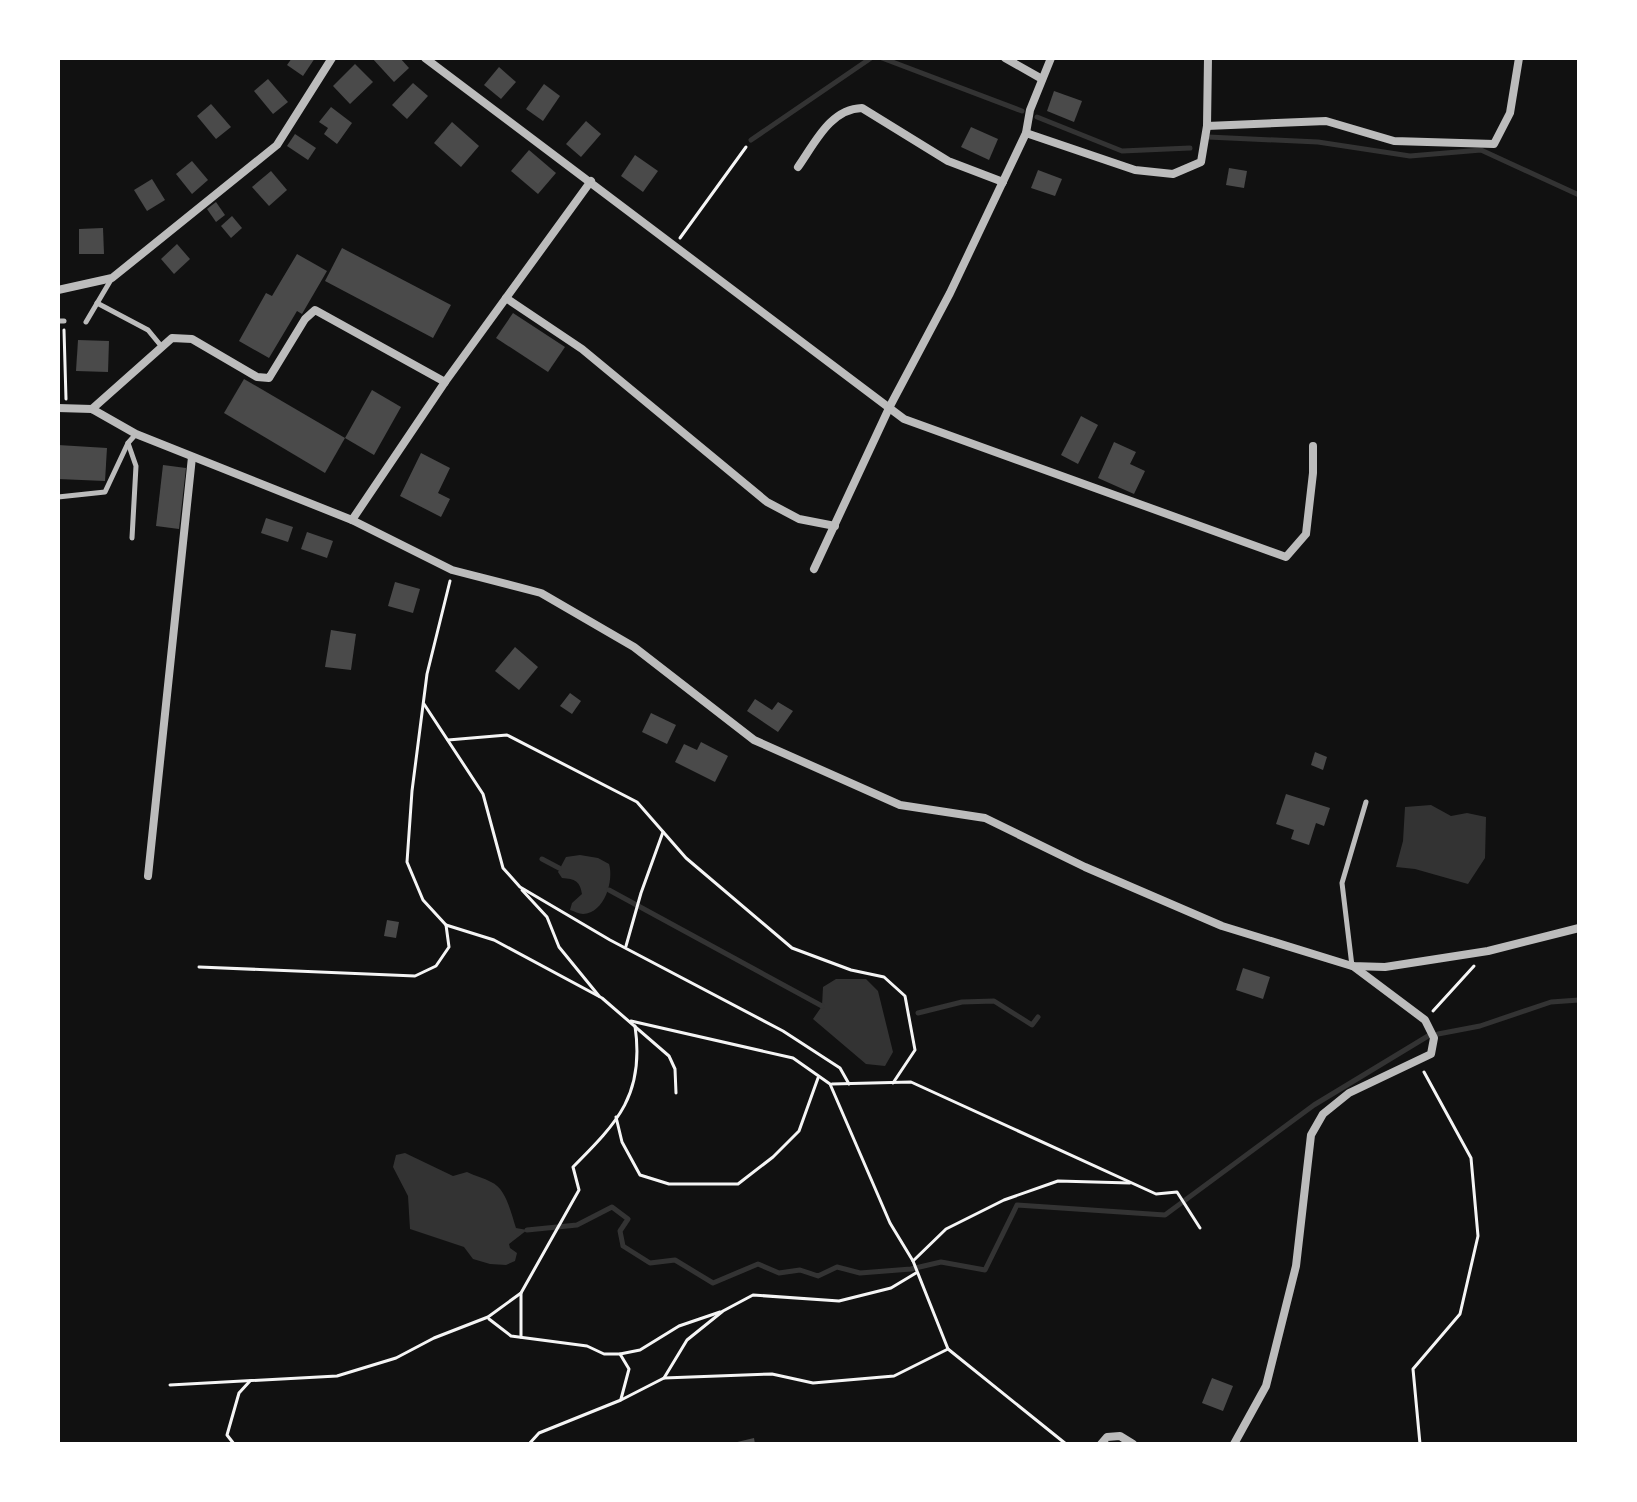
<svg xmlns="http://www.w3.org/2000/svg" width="1637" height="1502" viewBox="0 0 1637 1502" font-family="'Work Sans',sans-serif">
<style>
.water{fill:#333}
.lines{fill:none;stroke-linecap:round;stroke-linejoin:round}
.stream{stroke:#333;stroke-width:5}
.building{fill:#4a4a4a}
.path{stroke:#f5f5f5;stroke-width:3}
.service{stroke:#bcbcbc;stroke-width:5}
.minor{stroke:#bcbcbc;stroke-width:8}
</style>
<rect width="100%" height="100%" fill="#111"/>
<g class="water">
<polygon points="1431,805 1451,816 1467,813 1486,817 1485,858 1468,884 1415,869 1396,867 1403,841 1405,807"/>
<path d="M580,855L598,858L609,864C614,880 605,913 583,914C579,914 574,911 570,910L572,903L582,894C580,881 575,879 562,878L558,872L566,857Z"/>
<polygon points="836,979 866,979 878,991 893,1052 885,1066 866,1064 813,1019 822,1006 823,987"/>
<path d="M405,1153L453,1176L467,1172C475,1176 484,1178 491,1182C506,1188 511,1213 516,1228L527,1230L509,1244L510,1248L517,1253L515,1261L506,1265L490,1264L473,1259L464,1247L410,1229L408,1196L393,1167L396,1155Z"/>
</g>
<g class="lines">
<g class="stream">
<polyline points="882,58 1022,111"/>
<polyline points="1037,117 1122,151 1190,148"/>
<polyline points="1208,137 1318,142 1410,156 1481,150 1579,195"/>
<polyline points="751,140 871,58"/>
<polyline points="542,859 559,868"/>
<polyline points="609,890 822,1006"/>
<polyline points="918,1013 962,1002 994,1001 1032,1025 1038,1017"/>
<polyline points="1438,1034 1480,1026 1551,1002 1579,1000"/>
<polyline points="527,1230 577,1225 612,1207 628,1219 620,1231 623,1246 650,1263 675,1260 713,1283 758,1264 779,1273 800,1270 818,1276 837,1267 860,1273 911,1269 941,1262 985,1270 1017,1205 1165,1215 1314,1105 1428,1036"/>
</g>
</g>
<g class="building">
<polygon points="292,58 315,58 303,76 287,65"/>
<polygon points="372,58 400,58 409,68 394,82"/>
<polygon points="355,64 373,82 350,104 333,86"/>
<polygon points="499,67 516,82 501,99 484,85"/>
<polygon points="268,79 288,102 273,114 254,91"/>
<polygon points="413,83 428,96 407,119 392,105"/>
<polygon points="544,84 560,96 543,121 526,109"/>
<polygon points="1054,91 1082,101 1074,122 1047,111"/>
<polygon points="211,104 231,127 216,139 197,116"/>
<polygon points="331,107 352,123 337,144 324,134 328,128 319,122"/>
<polygon points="586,121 601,134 581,157 566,144"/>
<polygon points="452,122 479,146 461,167 434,143"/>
<polygon points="971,127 998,139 989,160 961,147"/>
<polygon points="295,134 316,148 308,160 287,146"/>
<polygon points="529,150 556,173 538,194 511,171"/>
<polygon points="635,155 658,171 643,192 621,176"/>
<polygon points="192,161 208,180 192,194 176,174"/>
<polygon points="1229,168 1247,171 1244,188 1226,185"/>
<polygon points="1038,170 1062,179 1055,196 1031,188"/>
<polygon points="271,171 287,190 269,206 252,187"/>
<polygon points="152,179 165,200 147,211 134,190"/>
<polygon points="216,202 225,215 216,222 207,209"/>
<polygon points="232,216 242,228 231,238 221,226"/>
<polygon points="103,228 104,254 79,254 79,229"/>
<polygon points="177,244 190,259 174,274 161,259"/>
<polygon points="342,248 451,305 433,338 325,281"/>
<polygon points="297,254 327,271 302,314 297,311 269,358 239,341 266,293 272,296"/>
<polygon points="513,313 565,347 548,372 496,338"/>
<polygon points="78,340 109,341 108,372 76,371"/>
<polygon points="244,379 345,438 325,473 224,413"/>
<polygon points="372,390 401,407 374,455 345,438"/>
<polygon points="1081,416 1098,425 1078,464 1061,455"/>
<polygon points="1114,442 1136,452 1130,464 1145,471 1134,494 1098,478"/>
<polygon points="58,445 107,448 105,481 58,479"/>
<polygon points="421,453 450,468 438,493 450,499 441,517 400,496"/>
<polygon points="163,465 186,468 179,529 156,526"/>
<polygon points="266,518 293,527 288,542 261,533"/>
<polygon points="307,532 333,541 327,558 301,549"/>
<polygon points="395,582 420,589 413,613 388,606"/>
<polygon points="331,630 356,634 351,670 325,667"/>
<polygon points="515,647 538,667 519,690 495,671"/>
<polygon points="570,693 581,701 572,714 560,706"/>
<polygon points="755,699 772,710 778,702 793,711 778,732 747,711"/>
<polygon points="651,713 676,725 667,744 642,732"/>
<polygon points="701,742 728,756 715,782 675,762 684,744 697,750"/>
<polygon points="1315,752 1327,757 1323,770 1311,765"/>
<polygon points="1286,794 1330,808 1324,826 1316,823 1309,845 1291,839 1294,830 1276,824"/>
<polygon points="387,920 399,922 396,938 384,936"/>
<polygon points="1243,968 1270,977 1263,999 1236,990"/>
<polygon points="1212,1378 1233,1386 1223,1411 1202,1403"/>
<polygon points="754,1438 755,1444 734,1444 733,1443"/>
</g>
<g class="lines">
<g class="path">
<polyline points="680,238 746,147"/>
<polyline points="64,330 66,399"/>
<polyline points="450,581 427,674 412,791 407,862 423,900 446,925 494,940 602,998 669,1056 675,1069 676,1093"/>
<polyline points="424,704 483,794 503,868 520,887 610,940 783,1031 840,1068 849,1084"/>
<polyline points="448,740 507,735 637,802 686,858 792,948 851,970 884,977 905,996 915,1050 893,1083"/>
<polyline points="522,890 547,917 559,947 599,996"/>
<polyline points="626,946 641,893 663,832"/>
<polyline points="199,967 415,976 436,966 449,947 446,925"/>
<polyline points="1433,1011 1474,966"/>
<polyline points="631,1021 793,1058 830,1084 890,1223 913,1261 948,1349 1066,1444"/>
<polyline points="832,1084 911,1082 1156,1194 1177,1192 1200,1228"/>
<polyline points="616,1117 622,1142 640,1175 669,1184 738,1184 773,1157 799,1131 818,1078"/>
<polyline points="913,1261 946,1229 1004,1200 1058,1181 1130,1183"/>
<polyline points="489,1319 511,1336 587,1346 604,1354 620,1354 640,1350 679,1326 720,1312"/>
<path d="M521,1337V1293L579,1190L573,1167C618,1122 645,1094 635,1026"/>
<polyline points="620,1354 629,1369 621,1399"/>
<polyline points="664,1378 772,1374 813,1383 894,1376 948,1349"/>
<polyline points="170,1385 337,1376 396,1358 434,1338 488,1317 521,1293"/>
<polyline points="234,1444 227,1435 239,1393 250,1381"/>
<polyline points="529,1444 539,1433 621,1400 664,1378 687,1340 723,1311 753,1295 839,1301 891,1288 916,1273"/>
<polyline points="1420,1444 1413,1369 1460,1314 1478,1236 1471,1158 1424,1072"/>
</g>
<g class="service">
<polyline points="97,303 148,330 162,347"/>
<polyline points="58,321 64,321"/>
<polyline points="86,322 112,278"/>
<polyline points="128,443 136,466 132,538"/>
<polyline points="58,497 105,492 128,443 136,434"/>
<polyline points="1352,966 1342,883 1366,802"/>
</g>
<g class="minor">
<polyline points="425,58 904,419 1286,557 1306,534 1313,473 1313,446"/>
<polyline points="1005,58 1042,79"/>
<polyline points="1208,58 1207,126 1326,121 1394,141 1494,144 1510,113 1519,58"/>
<polyline points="1026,133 1135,170 1173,174 1201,162 1207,126"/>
<path d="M798,167C815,143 830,109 862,108L948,161L1003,182"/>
<polyline points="58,290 112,278 277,145 332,58"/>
<polyline points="506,298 582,349 767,502 799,519 835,526"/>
<polyline points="58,408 92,409 136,434 352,520 452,570 541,593 634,647 754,740 900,805 985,818 1085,867 1222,926 1352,966 1385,967 1488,951 1579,928"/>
<polyline points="92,409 172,338 192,339 257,377 269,378 305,319 315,310 445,382"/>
<polyline points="352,520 445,382 591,181"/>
<polyline points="814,569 890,406 950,293 1026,133 1030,110 1051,58"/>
<polyline points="148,876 192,457"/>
<polyline points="1101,1444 1107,1437 1120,1436 1133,1444"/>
<polyline points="1234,1444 1266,1386 1296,1266 1311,1135 1323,1114 1349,1093 1431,1054 1434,1038 1425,1020 1353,966"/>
</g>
</g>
<rect width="1637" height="1502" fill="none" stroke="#ffffff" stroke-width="120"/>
</svg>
